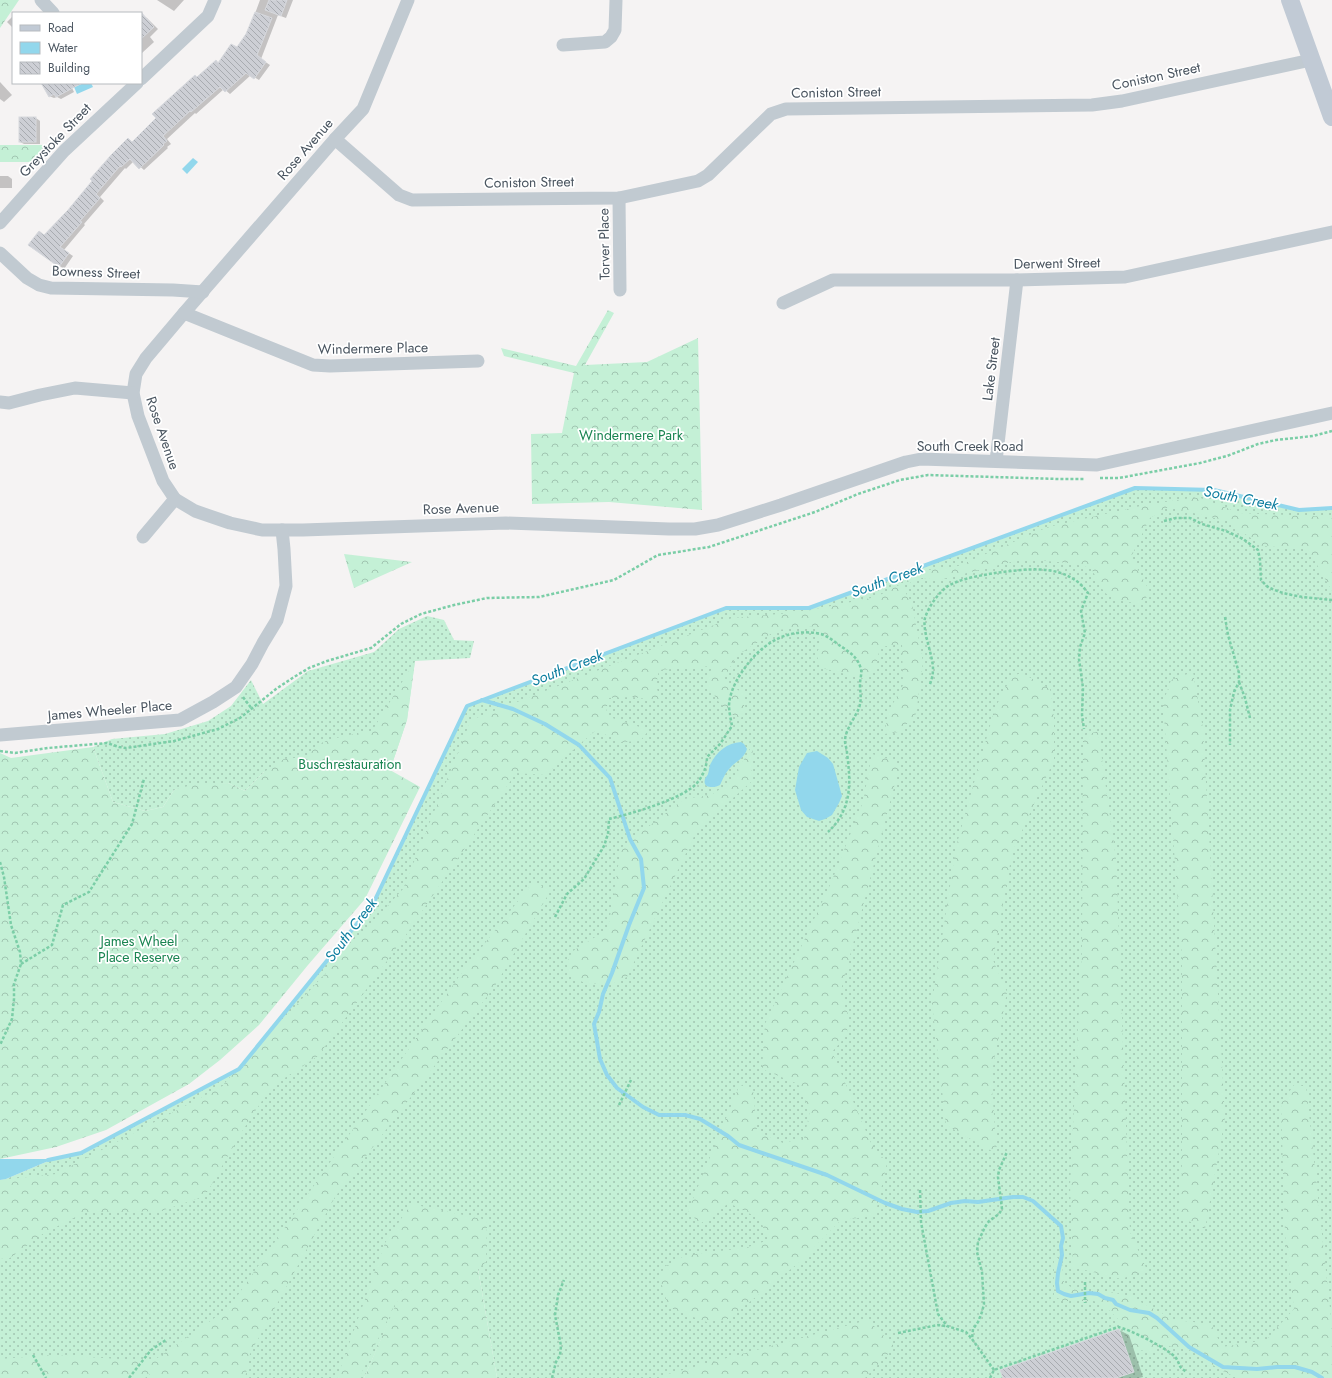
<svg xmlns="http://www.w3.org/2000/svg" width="1332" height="1378" viewBox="0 0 1332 1378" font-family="Jost,sans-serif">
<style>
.grass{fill:url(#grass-dots)}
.forest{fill:url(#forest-crowns)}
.water{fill:#92d7ec}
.shadow{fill:#0003}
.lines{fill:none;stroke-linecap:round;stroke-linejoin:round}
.stream{stroke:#92d7ec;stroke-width:4}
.building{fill:url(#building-back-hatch);stroke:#d7d9de}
.path{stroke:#7bcea7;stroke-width:2.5;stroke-dasharray:3 2;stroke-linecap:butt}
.street{stroke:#c1cad1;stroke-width:13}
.secondary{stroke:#c1cad5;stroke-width:18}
.labels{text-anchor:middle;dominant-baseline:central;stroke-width:3.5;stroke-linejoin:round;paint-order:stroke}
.street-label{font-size:14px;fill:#4a5560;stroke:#fff}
.park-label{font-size:14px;fill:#198451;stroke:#fff}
.water-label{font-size:15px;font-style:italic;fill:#0e7e9f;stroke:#fff}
</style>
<defs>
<pattern id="grass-dots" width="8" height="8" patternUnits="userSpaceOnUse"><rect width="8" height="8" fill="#c4f0d6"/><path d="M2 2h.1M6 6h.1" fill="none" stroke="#a1c5b1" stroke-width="1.8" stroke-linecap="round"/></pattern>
<pattern id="forest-crowns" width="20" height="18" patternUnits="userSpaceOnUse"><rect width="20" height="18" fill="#c4f0d6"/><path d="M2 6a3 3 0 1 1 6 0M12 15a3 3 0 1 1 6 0" fill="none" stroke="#a1c5b1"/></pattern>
<pattern id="building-back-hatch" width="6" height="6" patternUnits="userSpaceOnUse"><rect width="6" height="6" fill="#cdcfd5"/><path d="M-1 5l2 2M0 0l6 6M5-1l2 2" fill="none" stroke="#a8abb0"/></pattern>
</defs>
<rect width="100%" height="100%" fill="#f5f3f3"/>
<g class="grass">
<polygon points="1135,488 1214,490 1299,510 1332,508 1332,1378 497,1378 478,1269 411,1272 364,1378 0,1378 0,1180 6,1179 53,1159 81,1153 239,1069 373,904 467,706 726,608 810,608"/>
<polygon points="427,616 444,620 454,640 474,641 470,658 415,661 407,720 390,770 264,772 245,791 228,783 174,790 163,807 145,811 113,802 93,747 112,739 165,734 208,721 231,706 251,680 263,704 308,671 374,652 399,629"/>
</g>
<g class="forest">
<polygon points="0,0 19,0 0,28"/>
<polygon points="0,145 48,145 32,162 0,162"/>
<polygon points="608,310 614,313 585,365 647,362 698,338 702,510 609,502 532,504 531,434 562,433 574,373 504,356 501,348 576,366"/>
<polygon points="1198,497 1240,513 1332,517 1332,591 1308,549 1262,546 1227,521 1168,507 1150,518 1131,557 1150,592 1142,604 1115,600 1104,592 1091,568 1069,563 1023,559 939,580 922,578 902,586 912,604 923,662 916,714 899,732 884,734 889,711 903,685 902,644 880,647 875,671 865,679 822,668 816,654 822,643 819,626 777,630 736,656 723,681 743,693 745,716 737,719 718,701 707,684 712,666 659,670 656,686 661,701 632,697 608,698 606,716 649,730 640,741 621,742 596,730 545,775 516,773 408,932 318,1056 271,1087 241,1133 205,1196 161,1211 84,1213 44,1233 10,1258 0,1259 0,1180 56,1174 221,1087 403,889 471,720 732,618 801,612 876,597 928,570 958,566 1048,527 1145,505"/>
<polygon points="344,554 412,562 354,588"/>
<polygon points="415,661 407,720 390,770 420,787 365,899 308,965 259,1025 220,1060 189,1084 106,1130 56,1147 0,1159 0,753 11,758 93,747 113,802 145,811 163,807 174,790 195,784 228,783 245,791 264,772 284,759 305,757 321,743 343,736 372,731"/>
<polygon points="1193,672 1203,729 1225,1118 1205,1229 1178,1216 1182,1165 1182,957 1163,703 1171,680"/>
<polygon points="1022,673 1050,689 1054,718 1054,760 1012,853 993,960 1007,992 991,1077 997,1154 946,1125 932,1003 956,847 995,708 1012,676"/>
<polygon points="1098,731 1116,859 1130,1232 1147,1270 1121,1279 1073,1267 1070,1186 1082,949 1083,736"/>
<polygon points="753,744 751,782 697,830 627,977 610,985 585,983 574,978 567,969 568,959 573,951 608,929 621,848 684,799 711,795 731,782"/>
<polygon points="872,754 892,760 899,768 840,994 848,1014 847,1035 832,1052 871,1143 887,1163 875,1216 841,1220 801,1261 728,1319 707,1322 674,1310 667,1302 660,1279 664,1267 686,1255 745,1248 768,1240 760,1219 729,1203 700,1224 688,1211 740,1084 753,1089 757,1131 783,1143 804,1138 810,1111 798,1084 762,1069 765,1024 831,883 863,802"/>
<polygon points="533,882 551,890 495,986 335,1197 250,1354 245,1378 149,1378 150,1374 145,1378 0,1378 0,1359 52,1355 153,1361 229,1308 460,975"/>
<polygon points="1294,1085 1306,1086 1332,1327 1332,1378 1237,1378 1219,1369 1188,1349 1175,1349 1160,1341 1156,1352 1138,1350 1136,1357 1130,1352 1120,1321 1107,1308 1094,1301 1063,1301 1054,1296 1054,1254 1062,1263 1064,1283 1078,1291 1106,1291 1129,1296 1175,1320 1211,1324 1222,1347 1266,1340 1294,1309 1285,1234 1281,1103"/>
<polygon points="411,1204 487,1220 486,1262 478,1269 497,1378 364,1378 403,1288 359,1378 337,1378 385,1243"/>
<polygon points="868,1320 895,1347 865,1378 658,1378 668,1374"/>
</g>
<g class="water">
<polygon points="84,83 91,83 93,87 77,94 74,87"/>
<polygon points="193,158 198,162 187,174 182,169"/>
<path d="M741,742L744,744L747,749C744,759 736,761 730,768C725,773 723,779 720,785C715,788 702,789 705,779C705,778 708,775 708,774C709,771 709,768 710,765C716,752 727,743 741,742Z"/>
<polygon points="817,751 828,758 833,764 842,796 839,803 832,815 825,819 819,821 807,817 801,810 795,790 799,767 807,753"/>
<polygon points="0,1159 53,1159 6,1179 0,1180"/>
</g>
<g class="shadow">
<polygon points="157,0 184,0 174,11"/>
<polygon points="260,0 293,0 286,18 278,15 261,59 270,65 259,80 251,75 230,94 224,89 196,114 195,113 167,139 171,144 167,147 168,148 144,170 134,161 126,169 125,168 100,197 104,201 84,224 85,225 64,250 73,256 64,269 30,245 45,236 68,210 128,140 133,142 216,61 219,63 237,48 247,35"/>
<polygon points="13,16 13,28 7,22"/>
<polygon points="143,16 147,18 158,29 150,37 154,42 142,53 141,18"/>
<polygon points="0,82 12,95 4,102 0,99"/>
<polygon points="44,83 76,83 71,86 74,92 61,99 57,97 54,98 49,96"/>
<polygon points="20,118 36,118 40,121 40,144 24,144 20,142"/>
<polygon points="0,176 8,176 12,179 12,188 0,188"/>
<polygon points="1119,1330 1129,1335 1143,1377 1139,1378 1004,1378"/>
</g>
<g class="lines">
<g class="stream">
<polyline points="482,700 513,709 545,724 579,745 610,778 630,839 641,859 644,888 629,925 612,973 603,994 599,1012 594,1024 600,1059 607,1075 617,1088 643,1107 659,1115 685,1115 700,1119 728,1136 739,1145 827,1175 885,1203 902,1209 917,1212 928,1211 951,1203 965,1201 978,1202 1013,1197 1023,1197 1033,1201 1061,1226 1063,1238 1061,1246 1062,1255 1058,1273 1057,1283 1058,1291 1064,1294 1071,1296 1089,1293 1098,1294 1105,1298 1113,1300 1116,1304 1130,1310 1149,1313 1157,1318 1189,1347 1223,1367 1257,1369 1277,1367 1295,1367 1312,1372 1322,1378"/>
<polyline points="48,1160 81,1153 239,1069 373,904 467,706 726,608 809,608 1135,488 1214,490 1299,510 1332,508"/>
</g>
</g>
<g class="building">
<polygon points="269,0 287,0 281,16 265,10"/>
<polygon points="141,12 154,27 141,39"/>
<polygon points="255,12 272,18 257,55 266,62 254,79 246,73 225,92 220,87 191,112 190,111 163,136 167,141 163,144 164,145 139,169 130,159 121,167 120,166 96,194 100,198 80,221 82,222 60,247 69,253 59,267 28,245 39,231 44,235 68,210 92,181 90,179 112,154 128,138 132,142 156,118 152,114 195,75 197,77 216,60 218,63 231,44 237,47 246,34"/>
<polygon points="41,83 82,83 56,97 54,94 49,97"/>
<rect x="19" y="117" width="17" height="25"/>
<polygon points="1119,1329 1134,1372 1116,1378 1003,1378 1000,1370"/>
</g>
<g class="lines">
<g class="path">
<polyline points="1100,478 1119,478 1200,463 1227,456 1258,444 1276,440 1313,436 1332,431"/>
<path d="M1164,521L1176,518H1190L1202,524L1226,531L1243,539L1258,550L1260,560L1261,580C1264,583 1267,587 1270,588C1289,597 1312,598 1332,600"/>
<polyline points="1225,617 1228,635 1239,673 1239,682 1234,692 1230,710 1230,745"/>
<polyline points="1239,682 1245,698 1250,718"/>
<path d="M930,684C932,679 933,674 933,669C933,655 922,631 925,618C929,606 938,593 948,586C962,578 979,576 995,573C1020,570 1052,564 1075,580C1080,583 1084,588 1088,593L1081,611L1085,633L1080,647L1079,659L1083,688L1082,715L1084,729"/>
<polyline points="243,697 252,709"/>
<polyline points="0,751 15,753 48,748 107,743 119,747 126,748 174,741 218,729 240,718 276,689 294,677 309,668 327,661 371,648 401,624 421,614 454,605 487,598 539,597 614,580 658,555 709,547 815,512 858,494 900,480 928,475 1059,479 1085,479"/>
<polyline points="0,862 4,877 11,925 20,952 21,964 14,984 14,999 12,1019 0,1045"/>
<path d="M555,917L567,894L584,879L604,846L608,834L609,819C630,814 683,799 697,783C703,776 707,766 707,757L720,744L732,726C731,720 729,712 729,705C730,692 736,680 744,669C762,643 788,627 821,634C828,636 836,643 842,647C851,653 858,658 861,669C862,674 860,679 860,684C860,693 862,699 859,708C855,718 845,730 845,741C845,745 847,749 847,753C851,784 852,809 828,832"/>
<polyline points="21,964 52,945 63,905 89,892 132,824 144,779"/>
<polyline points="619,1105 631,1080"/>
<polyline points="920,1190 921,1222 938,1314 947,1326 966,1332 972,1339"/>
<polyline points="1085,1282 1085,1303"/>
<polyline points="898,1333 938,1325 946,1326"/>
<polyline points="33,1355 46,1378"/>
<polyline points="994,1370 972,1339 973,1329 978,1322 982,1312 984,1304 982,1272 977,1252 978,1242 985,1227 989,1221 999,1214 1002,1209 998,1177 999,1170 1007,1152"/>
<polyline points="129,1378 151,1350 166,1340"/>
<polyline points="552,1378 556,1362 560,1355 561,1346 555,1315 558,1295 564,1280"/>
<path d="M990,1378L994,1370L1118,1327C1129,1329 1169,1349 1176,1358C1181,1366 1178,1367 1187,1372"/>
</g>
<g class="street">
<polyline points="41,0 53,13"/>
<polyline points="408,0 363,109 335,139 184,313 146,358 136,374 133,393 138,416 163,481 175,499 195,511 230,523 262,530 303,530 506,523 669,529 695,529 718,525 781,505 906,462 921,459 1097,465 1332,413"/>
<polyline points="563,45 605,42 611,37 615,30 616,0"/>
<polyline points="141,79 208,16 215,0"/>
<polyline points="335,139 399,195 412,200 619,198 698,181 708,175 771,114 786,109 1092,105 1122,101 1311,60"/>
<polyline points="619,198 620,290"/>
<polyline points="0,223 64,151 137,83"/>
<polyline points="0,253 27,278 39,285 51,288 173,290 203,292"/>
<polyline points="783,303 833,280 1017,280 1125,277 1332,232"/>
<polyline points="184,313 313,365 330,366 478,361"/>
<polyline points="0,402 9,403 40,395 75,388 133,393"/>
<polyline points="996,461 1017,280"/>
<polyline points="143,537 175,499"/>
<polyline points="0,735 180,720 213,702 236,687 252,664 263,643 277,620 286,586 284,549 282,530"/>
</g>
<polyline class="secondary" points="1290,0 1332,117"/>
</g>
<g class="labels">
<g class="street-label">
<text transform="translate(1156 76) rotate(-12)">Coniston Street</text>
<text transform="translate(836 92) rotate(-1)">Coniston Street</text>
<text transform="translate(55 140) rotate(-46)">Greystoke Street</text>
<text transform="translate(305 149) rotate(-49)">Rose Avenue</text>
<text transform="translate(529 182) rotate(-1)">Coniston Street</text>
<text transform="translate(604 244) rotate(-91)">Torver Place</text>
<text transform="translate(1057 263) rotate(-1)">Derwent Street</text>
<text transform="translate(96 272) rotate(2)">Bowness Street</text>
<text transform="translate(373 348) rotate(-1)">Windermere Place</text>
<text transform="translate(991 369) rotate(-83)">Lake Street</text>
<text transform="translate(163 433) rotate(71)">Rose Avenue</text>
<text x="970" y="446">South Creek Road</text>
<text transform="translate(461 508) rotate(-2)">Rose Avenue</text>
<text transform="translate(110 710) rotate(-5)">James Wheeler Place</text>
</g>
<g class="park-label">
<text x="631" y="435">Windermere Park</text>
<text x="350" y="764">Buschrestauration</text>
<text x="139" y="941">James Wheel<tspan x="139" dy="16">Place Reserve</tspan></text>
</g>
<g class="water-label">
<text transform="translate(1241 498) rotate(11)">South Creek</text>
<text transform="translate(887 580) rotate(-20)">South Creek</text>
<text transform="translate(567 668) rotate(-21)">South Creek</text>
<text transform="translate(351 930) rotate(-53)">South Creek</text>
</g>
</g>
<rect x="12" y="12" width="130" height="72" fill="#ffffff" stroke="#b7bbbf"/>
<rect x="20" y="25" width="20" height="6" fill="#c1cad5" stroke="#b7bbbf"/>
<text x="48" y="32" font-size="12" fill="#4a5560">Road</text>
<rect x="20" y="42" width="20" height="12" fill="#92d7ec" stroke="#b7bbbf"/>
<text x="48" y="52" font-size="12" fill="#4a5560">Water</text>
<rect x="20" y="62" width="20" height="12" fill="url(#building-back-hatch)" stroke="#b7bbbf"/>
<text x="48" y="72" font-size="12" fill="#4a5560">Building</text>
</svg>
